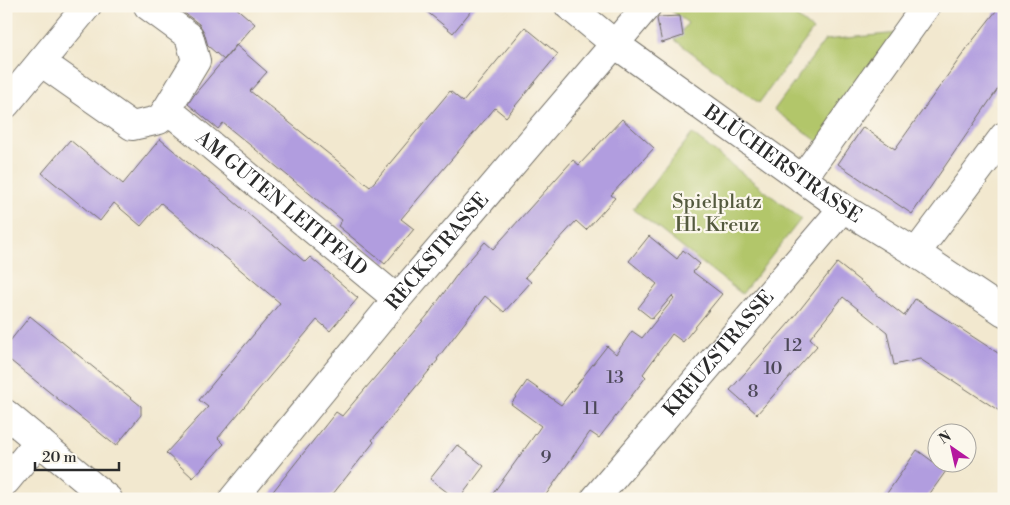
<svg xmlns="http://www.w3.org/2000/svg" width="1010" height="505" viewBox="0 0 1010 505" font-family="'Libre Bodoni',serif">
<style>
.green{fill:#b2c66a;stroke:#6e784a}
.building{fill:#b19ddf}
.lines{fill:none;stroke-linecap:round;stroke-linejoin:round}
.minor-casing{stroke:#716d64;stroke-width:30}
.major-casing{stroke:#716d64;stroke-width:30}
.minor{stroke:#fff;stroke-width:28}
.major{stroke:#fff;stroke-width:28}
.labels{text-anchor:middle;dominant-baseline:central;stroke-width:4.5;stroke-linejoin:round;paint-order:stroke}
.number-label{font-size:18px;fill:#4c4858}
.street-label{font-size:20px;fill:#2b2b2b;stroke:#fbf7ec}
.park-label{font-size:20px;fill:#545a3e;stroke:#fbf7ec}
</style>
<rect width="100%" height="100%" fill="#fbf7ec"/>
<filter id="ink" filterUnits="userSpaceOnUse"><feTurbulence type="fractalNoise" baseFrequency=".02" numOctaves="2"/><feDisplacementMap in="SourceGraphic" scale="10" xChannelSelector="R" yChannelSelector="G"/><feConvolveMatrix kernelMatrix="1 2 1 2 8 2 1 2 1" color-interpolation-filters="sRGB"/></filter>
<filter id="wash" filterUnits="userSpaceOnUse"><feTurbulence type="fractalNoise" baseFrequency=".0096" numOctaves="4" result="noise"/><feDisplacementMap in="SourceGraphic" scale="20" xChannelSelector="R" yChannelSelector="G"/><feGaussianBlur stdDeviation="1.12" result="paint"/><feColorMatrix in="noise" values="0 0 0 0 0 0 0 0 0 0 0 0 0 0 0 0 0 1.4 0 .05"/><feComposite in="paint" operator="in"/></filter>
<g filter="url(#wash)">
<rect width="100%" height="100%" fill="#f2e8cf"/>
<g class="green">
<polygon points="671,6 783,6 813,30 759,103 675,40 688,23 669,9"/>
<polygon points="899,33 820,143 774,110 825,40"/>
<polygon points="692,134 801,219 742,294 633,209"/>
</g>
<g id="blocks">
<g class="building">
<polygon points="175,6 234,6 255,24 224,60 208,46 204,32 199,24"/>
<polygon points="420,6 475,6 453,33"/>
<polygon points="1000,6 1004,6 1004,80 912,214 838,164 863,127 895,149 970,44"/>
<polygon points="680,16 683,36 662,43 657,19 658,17"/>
<polygon points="525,27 558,54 506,117 495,108 401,219 414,229 385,264 338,226 342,220 223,123 218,129 188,104 194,95 236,45 267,72 250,91 370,187 450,91 463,102"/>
<polygon points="622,119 654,148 611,195 615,198 586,230 576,221 525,277 531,282 504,312 485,296 437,359 438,360 372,440 374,442 329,499 267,499 336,412 342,416 427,316 459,272 485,242 493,249 573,160 579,165"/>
<polygon points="160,139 305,262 310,257 358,298 330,331 317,320 218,438 224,444 193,478 166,453 208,407 199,400 280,303 161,203 141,226 114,203 100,221 42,173 70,140 123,184"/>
<polygon points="649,236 677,259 683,250 700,264 693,272 722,294 683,342 672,334 643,374 646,377 599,438 590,432 543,499 489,499 541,426 511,404 527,381 561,405 607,346 616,354 632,331 642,338 674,298 672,296 652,319 638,308 657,284 629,261"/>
<polygon points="837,263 904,316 915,299 1004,357 1004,414 920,359 894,365 887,332 843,297 810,338 817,346 757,414 730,390 790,322"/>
<polygon points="30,316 141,406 141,415 116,446 6,357 6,346"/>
<polygon points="457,445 484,466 459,499 456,499 430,479"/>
<polygon points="917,450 946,471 926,499 883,499"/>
</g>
</g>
</g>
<g filter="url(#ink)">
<use href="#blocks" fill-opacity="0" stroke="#716d64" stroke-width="1"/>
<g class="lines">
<defs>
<g id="minor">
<polyline points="148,6 189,36 196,61 167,109"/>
<path id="s1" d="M569,6L615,44L843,208L916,253L1004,312"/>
<path id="s2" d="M41,62L132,126L159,120L167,109L397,299"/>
<polyline points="802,179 926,6"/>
<polyline points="916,253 1004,136"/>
<polyline points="6,414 108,499"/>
<polyline points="6,481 39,441"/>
<path id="s3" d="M233,499L397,299L647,6"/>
<path id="s4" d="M595,499L843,208"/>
</g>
<polyline id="major" points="6,104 87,6"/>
</defs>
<use href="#minor" class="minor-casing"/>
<use href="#major" class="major-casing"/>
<use href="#minor" class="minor"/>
<use href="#major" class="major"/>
</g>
</g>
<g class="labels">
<g class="number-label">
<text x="793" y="345">12</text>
<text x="773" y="368">10</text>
<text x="615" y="377">13</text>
<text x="753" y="391">8</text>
<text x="591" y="408">11</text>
<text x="546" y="457">9</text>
</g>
<g class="street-label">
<text stroke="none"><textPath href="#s1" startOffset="266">BLÜCHERSTRASSE</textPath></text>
<text stroke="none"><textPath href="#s2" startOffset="301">AM GUTEN LEITPFAD</textPath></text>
<text stroke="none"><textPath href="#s3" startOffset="321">RECKSTRASSE</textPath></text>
<text stroke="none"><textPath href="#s4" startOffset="191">KREUZSTRASSE</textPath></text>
</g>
<g class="park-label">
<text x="717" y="202">Spielplatz<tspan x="717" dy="23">Hl. Kreuz</tspan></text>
</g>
</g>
<rect width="1010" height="505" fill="none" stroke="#fbf7ec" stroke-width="25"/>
<g transform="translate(952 448) rotate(326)"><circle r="24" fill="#fbf7ec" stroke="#a8a59f"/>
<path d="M0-4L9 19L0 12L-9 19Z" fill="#b5179e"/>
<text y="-8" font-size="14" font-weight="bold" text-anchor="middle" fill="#2b2b2b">N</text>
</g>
<path d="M35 462v8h84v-8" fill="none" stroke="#2b2b2b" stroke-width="2.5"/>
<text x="42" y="462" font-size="15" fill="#2b2b2b" stroke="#fbf7ec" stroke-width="4" paint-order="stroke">20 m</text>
</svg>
